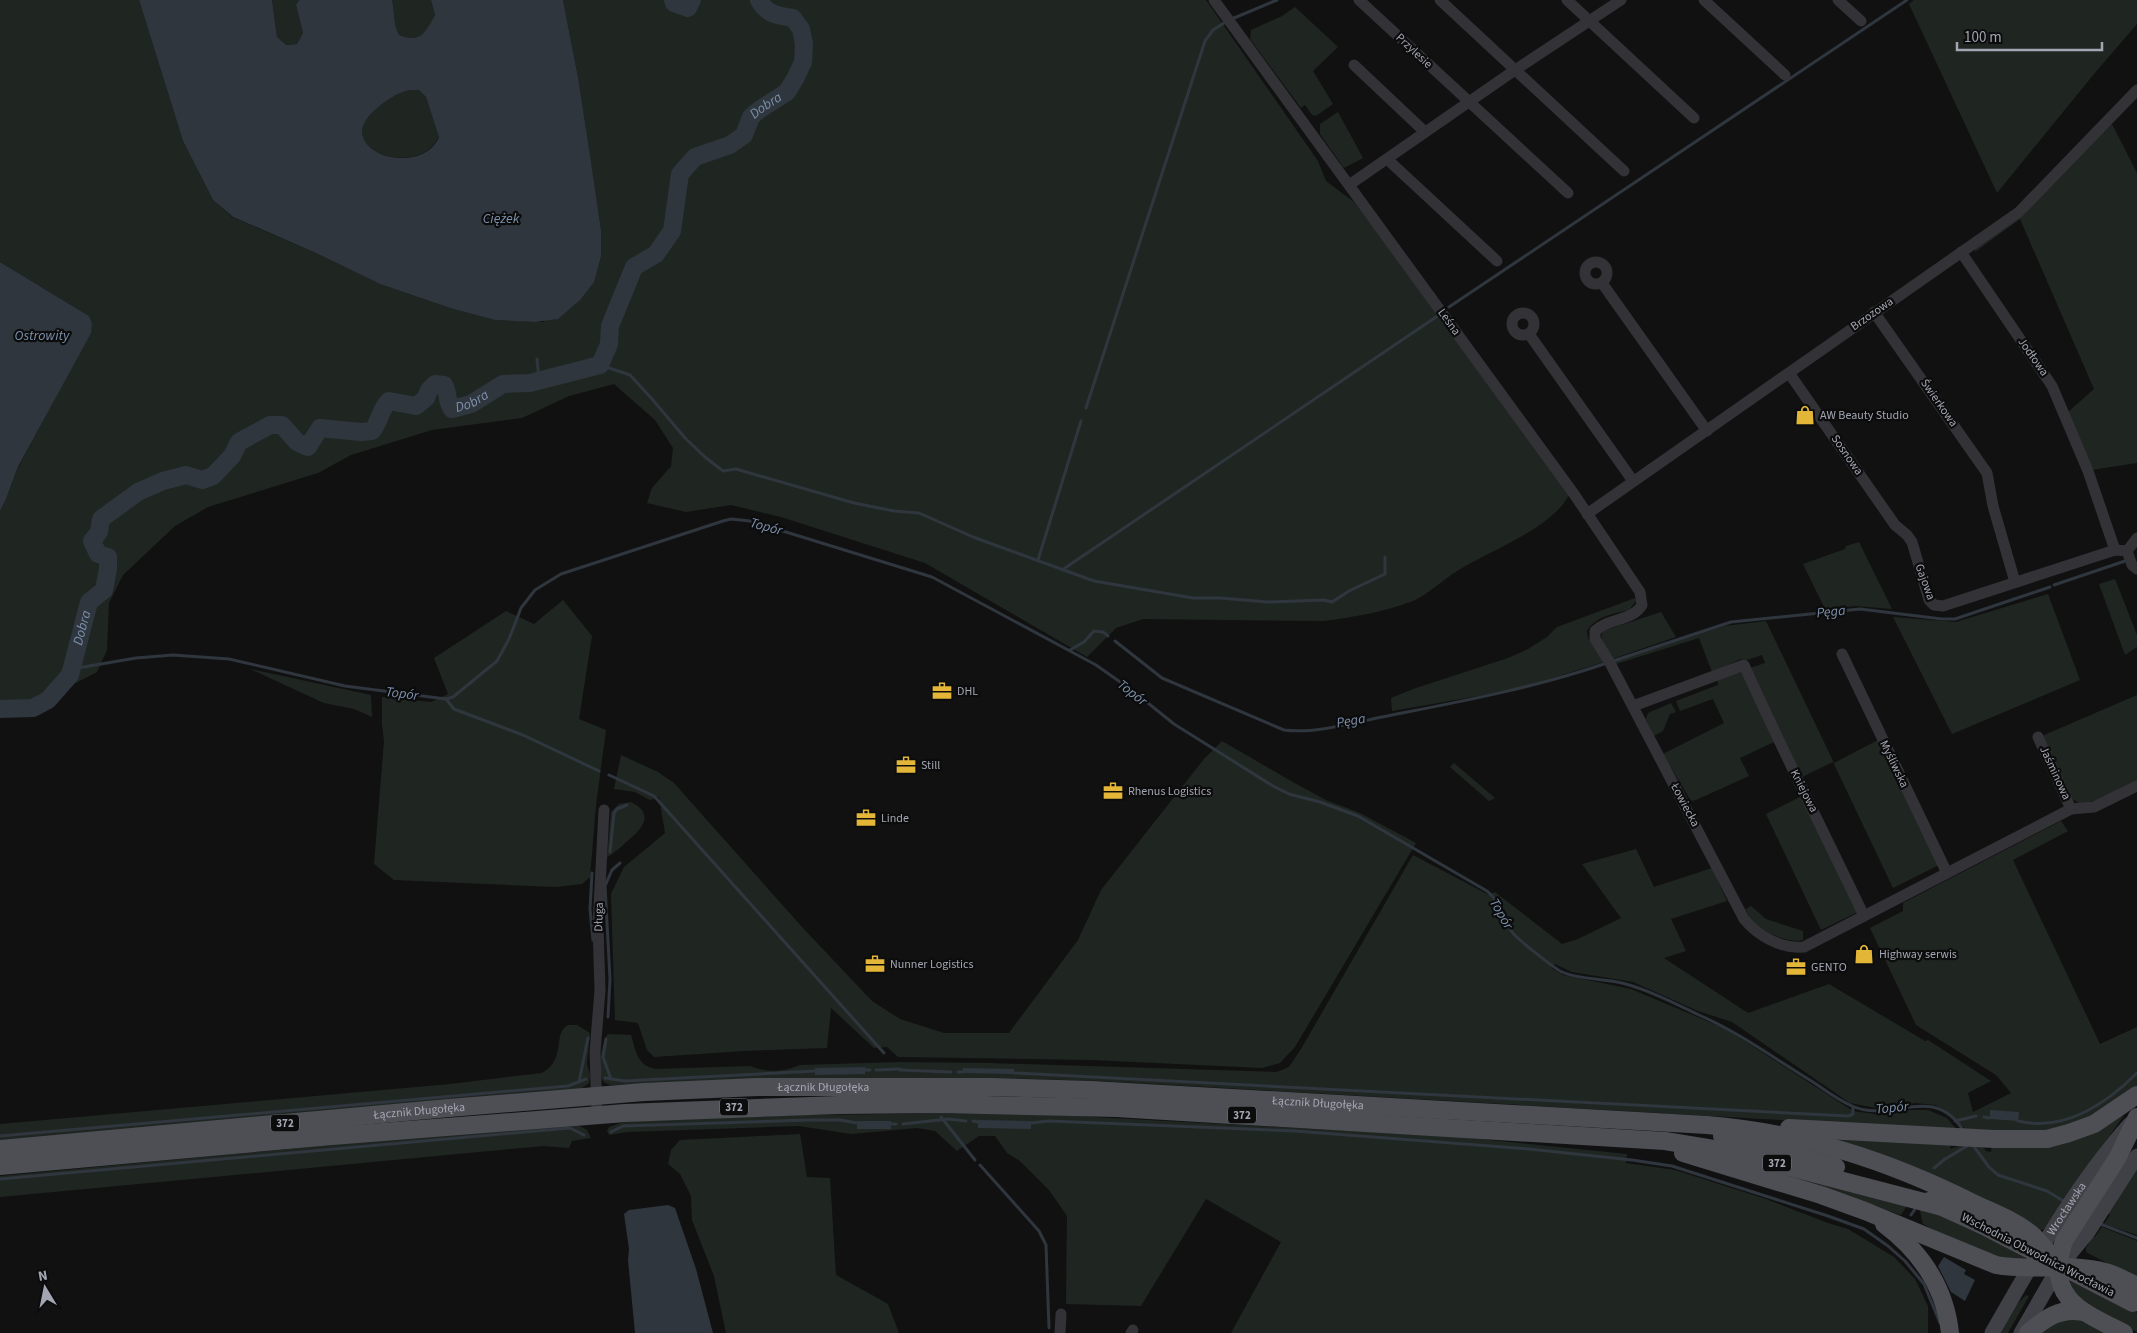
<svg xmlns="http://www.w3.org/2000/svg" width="2137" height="1333" viewBox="0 0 2137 1333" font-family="'Source Sans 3',sans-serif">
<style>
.green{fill:#1f2621}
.water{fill:#2f363e;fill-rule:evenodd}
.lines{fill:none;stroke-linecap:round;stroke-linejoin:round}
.stream{stroke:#2f363e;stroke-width:3}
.river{stroke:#2f363e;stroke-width:18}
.minor{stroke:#323237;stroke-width:11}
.secondary{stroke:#404147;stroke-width:15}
.primary{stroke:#4e4f55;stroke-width:18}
.primary-bridge{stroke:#4e4f55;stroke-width:18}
.labels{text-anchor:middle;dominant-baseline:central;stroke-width:4.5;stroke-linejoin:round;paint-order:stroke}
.shield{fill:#0c0c0d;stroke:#767880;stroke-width:1}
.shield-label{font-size:11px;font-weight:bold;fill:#a3a6b2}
.street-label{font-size:12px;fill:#a3a6b2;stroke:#0c0c0d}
.poi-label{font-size:12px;fill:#a3a6b2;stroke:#0c0c0d;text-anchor:start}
.water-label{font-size:14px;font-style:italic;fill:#7c91ab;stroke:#0c0c0d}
</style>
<rect width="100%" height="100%" fill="#111112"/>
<g class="green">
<path d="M0,0H139L183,141L213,200L232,217L316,253L380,284L453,309L495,320L544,322L601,230L578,77L563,0H1206L1318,161L1326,181L1354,202L1408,272L1569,495C1550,531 1484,552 1451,575C1438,584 1428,594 1413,601C1385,612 1353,617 1324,621L1143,619L1116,628L1087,657L925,563L781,517L731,505L686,512L647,503L652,488L671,466L673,448L655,420L614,384L569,396L522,418L432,430L351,455L318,473L208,507L175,526L123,575L109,603L107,650L97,672L68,687L55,688L46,696L24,703L0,701V511L6,499L18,468L90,333L92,323L89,316L0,262Z"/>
<polygon points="272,0 299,0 296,5 303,33 297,44 285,45 277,37"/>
<path d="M392,0H431L435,15C426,34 420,43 399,35C393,23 395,12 392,0Z"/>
<polygon points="1914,0 2137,0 2137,24 2094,74 1997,193 1909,4"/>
<polygon points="1295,7 1338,47 1313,71 1333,104 1316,116 1312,115 1305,105 1301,108 1250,39 1251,30 1282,16"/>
<path d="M411,90H419L426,97L439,136C421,180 329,150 375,110C385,101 398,92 411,90Z"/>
<polygon points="1338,112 1363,158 1344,168 1320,134 1320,124"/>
<polygon points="2112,124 2137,173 2137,463 2091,470 2068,412 2094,389 2020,219 1975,252 1975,249"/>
<polygon points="1859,542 1892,609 1855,606 1825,609 1803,564 1845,549 1846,546"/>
<polygon points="2115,579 2137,635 2137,647 2125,655 2099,584"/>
<polygon points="2048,594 2080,680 1952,734 1893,617 1956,622"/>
<path d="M1635,598L1636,601L1629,610C1613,614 1596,616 1587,631L1588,638L1604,662L1513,690L1392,711L1391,698L1413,689L1508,658L1528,649L1547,637L1557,627Z"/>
<polygon points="563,600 592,636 579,719 606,730 596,805 590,877 582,884 556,887 394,880 374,864 384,741 382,724 382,697 431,702 448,694 434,658 506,611 534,624"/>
<polygon points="1661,612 1676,637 1612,659 1601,640 1602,633 1606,630"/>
<polygon points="1766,621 1834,763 1878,740 1939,865 1893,888 1833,762 1802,777 1864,909 1821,930 1766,814 1800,797 1774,742 1740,758 1749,776 1696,800 1691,801 1663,754 1724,723 1713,699 1680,711 1676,701 1718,685 1717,679 1765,663 1762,655 1747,660 1741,659 1712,672 1699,638 1616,664 1614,661 1725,626"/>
<polygon points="250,669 371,695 372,717 354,709 324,703"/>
<polygon points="2137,695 2137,781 2101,799 2080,804 2070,797 2042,736"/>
<polygon points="1671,703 1676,712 1670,714 1663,731 1654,736 1646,719 1648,713"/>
<polygon points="1222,741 1298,785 1326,800 1360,813 1416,843 1295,1047 1280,1063 1262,1068 1092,1060 898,1057 887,1047 874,1048 831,1008 827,1048 744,1051 654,1057 647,1050 638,1023 615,1020 611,894 624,867 665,833 659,797 650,800 635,792 614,789 621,755 658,772 674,783 802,927 872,1001 900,1019 944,1033 1009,1033 1078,940 1101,890 1204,759"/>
<polygon points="1454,763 1495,798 1489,801 1450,767"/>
<path d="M631,802C657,815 640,831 625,843C620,848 613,854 607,857L611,812L619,804Z"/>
<path d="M2061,821L2068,831L2013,860L2100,1044L2137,1027V1086C2112,1108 2078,1127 2044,1131C2019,1134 1992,1130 1966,1129L1943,1109L1935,1105L1915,1103L1876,1108L1850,1103L1732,1022L1698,1011L1633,982L1572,972L1555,964L1551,968L1563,975L1631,989L1726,1029L1853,1111L1882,1115L1911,1110H1928L1947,1118L1957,1130L1100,1081L996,1078H835L613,1085C609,1085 604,1083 602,1079C598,1070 601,1041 608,1034L631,1035C636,1051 637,1066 656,1069L750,1066C766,1073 785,1072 800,1065L899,1062L988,1063L1277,1072L1289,1067L1301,1049L1413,855L1489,895L1495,892L1562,944L1578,939L1621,918L1582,864L1636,849L1654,887L1712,868L1727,901L1671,919L1686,951L1664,958L1748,1013L1829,984L1925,1041L1928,1040L1991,1081L1968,1093L1973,1112L2011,1093L1996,1075L1916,1025L1870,928L1903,911V903Z"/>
<path d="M1751,906L1766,919L1803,931V940C1786,945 1749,926 1746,909Z"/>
<path d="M568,1025H577L590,1033L587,1064L590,1075L589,1083L581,1089L0,1141V1124L450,1084L542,1073C567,1059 552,1034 568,1025Z"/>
<polygon points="985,1113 1076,1116 1461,1137 1627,1154 1626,1163 1675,1170 1766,1199 1828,1223 1848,1229 1894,1257 1915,1279 1928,1306 1928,1333 1231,1333 1281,1242 1206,1199 1141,1306 1066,1304 1067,1216 1049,1190 1020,1161 1007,1153 995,1136 979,1136 957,1151 935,1131 917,1128 851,1134 799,1126 627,1132 609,1135 607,1131 609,1127 620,1123 637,1121 802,1115"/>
<polygon points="2124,1115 2046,1228 2040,1231 1809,1133 1951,1142 1950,1149 1959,1146 1960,1143 1981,1144 1986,1151 1991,1152 1992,1145"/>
<polygon points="576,1124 587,1130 591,1138 572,1141 569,1148 543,1146 0,1197 0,1176 447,1134"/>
<polygon points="800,1134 807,1177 830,1178 836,1275 888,1304 899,1333 726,1333 714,1276 692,1220 691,1196 680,1174 668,1164 671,1150 680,1140"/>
<polygon points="1718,1152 1908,1204 1901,1215"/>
<polygon points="2137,1167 2137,1235 2104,1224 2110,1215 2108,1213"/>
<path d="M1919,1207L1957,1220L2027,1257C2007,1271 1942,1234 1923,1224Z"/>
<polygon points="2102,1227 2137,1241 2137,1279 2086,1252 2086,1248 2093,1236 2095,1237"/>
<path d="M2070,1279L2137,1313V1332C2117,1322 2072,1305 2070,1279Z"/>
<polygon points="2026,1295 2029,1296 2008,1333 1999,1333 2012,1309"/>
<polygon points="2073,1314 2113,1333 2040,1333 2047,1325"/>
</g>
<g class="water">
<path d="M139,0H272L277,37L286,45L297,44L303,33L296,5L299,0H392C395,12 393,23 399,35C420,43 425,34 435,15L431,0H563L578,77L590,155L601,230V256L594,282L580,300L558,319L535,322L495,320L453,309L380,284L316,253L233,217L213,200L183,141ZM411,90H419L426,97L439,137C421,180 329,150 375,110C385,101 398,92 411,90Z"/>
<polygon points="0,262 89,316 92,323 91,333 18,467 6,499 0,511"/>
<polygon points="865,1067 865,1074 815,1075 815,1068"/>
<polygon points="963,1068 1014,1069 1014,1074 963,1073"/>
<polygon points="1990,1110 2019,1112 2018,1121 1990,1119"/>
<polygon points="978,1120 1031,1121 1031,1129 978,1128"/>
<rect x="857" y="1121" width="34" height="8"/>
<polygon points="668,1205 675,1208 696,1269 713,1333 635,1333 628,1260 629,1249 624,1214 629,1210"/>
<polygon points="1944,1257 1966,1270 1964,1274 1975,1280 1965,1301 1951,1292 1938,1266"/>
</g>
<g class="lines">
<g class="stream">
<polyline points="1234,18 1277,0"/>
<polyline points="1449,307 1907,0"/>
<polyline points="537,359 539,380"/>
<polyline points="600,365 630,375 652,399 685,438 705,457 723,471 736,469 854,503 894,511 919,513 973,537 1094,581 1193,598 1220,598 1268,602 1324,600 1332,602 1349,591 1385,574 1385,557"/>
<polyline points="1086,408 1205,41 1213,30 1224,23"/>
<polyline points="1038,560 1081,421"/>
<polyline points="1062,570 1439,315"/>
<polyline points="2054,585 2128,560"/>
<path d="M1115,641L1162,678L1284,730C1313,734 1353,723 1382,717C1458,702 1530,689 1604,664"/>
<polyline points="1070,650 1084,642 1094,631 1103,632 1108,636"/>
<polyline points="1613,661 1731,622 1860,609 1942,619 1955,619 2050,587"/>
<path d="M72,669L136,658L173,655L229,659L345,686L446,699L453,697L497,661L509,639L521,608L535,590L561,574L723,521L731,519L750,521L932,577L1096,665L1133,691L1174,724L1273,786L1289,794L1320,802L1358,816L1487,891C1501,902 1502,918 1512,932C1516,938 1555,969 1562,972C1576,979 1605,979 1622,983C1649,990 1674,1003 1699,1015C1740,1033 1775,1059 1813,1082C1825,1090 1838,1100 1852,1106C1891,1124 1932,1082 1963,1130"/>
<polyline points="446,699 454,709 523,735 599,771"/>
<polyline points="609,775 654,796 884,1053"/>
<polyline points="610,852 614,813 617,809 627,805"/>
<polyline points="592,873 590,909 593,940"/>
<polyline points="608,1017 610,979 605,886 612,870 620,863"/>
<polyline points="606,1039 603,1057 611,1079"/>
<polyline points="865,1070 870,1070"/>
<polyline points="876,1070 900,1069"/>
<polyline points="900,1070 951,1072"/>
<polyline points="958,1072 963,1072"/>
<polyline points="1014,1073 1848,1116 1853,1114 1853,1107"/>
<polyline points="605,1078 625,1081 815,1071"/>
<polyline points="579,1082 588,1038"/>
<polyline points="941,1117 975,1160"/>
<polyline points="1984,1117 1989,1118"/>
<polyline points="973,1121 978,1122"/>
<polyline points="1955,1121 1976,1116"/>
<path d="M2018,1121C2064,1132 2106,1104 2137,1073"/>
<polyline points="1031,1123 1049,1121 1295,1131 1529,1149 1632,1160 1672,1166 1828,1216 1864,1229 1888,1246 1905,1261 1924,1284 1940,1323"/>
<polyline points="891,1124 896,1124"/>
<polyline points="903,1124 948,1119 966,1121"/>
<polyline points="611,1132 623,1126 808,1120 840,1120 857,1123"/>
<polyline points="0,1136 568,1086 586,1079"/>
<polyline points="1972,1144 1989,1167 1998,1175 2047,1191 2065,1202"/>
<polyline points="980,1165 1039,1231 1046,1245 1049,1328"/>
<polyline points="1934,1168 1945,1159 1969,1145"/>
<polyline points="0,1179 570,1128 584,1135"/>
<polyline points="1911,1215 1915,1209"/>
<polyline points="2098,1223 2137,1238"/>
</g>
<g class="river">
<polyline points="673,0 674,3 688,8 692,0"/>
<path id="s1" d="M0,709L33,708L48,700L70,675L89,602L104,590L108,569V557L98,554L92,541L99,532L101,519L138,492L163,481L186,475L202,480L213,476L232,456L239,442L270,425H282L297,442L308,447L320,428L361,432L372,431C380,422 380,409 389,401L416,406L426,398L429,390L435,384L444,385C449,393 446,401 452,409L471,404L503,384L530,383L600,365L609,344L610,326L634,267L656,254L672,231L680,174L695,157L730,145L744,135L751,117L759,110L787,92L795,79L803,62L804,44L801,29L793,18C778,16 766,14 759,0"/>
</g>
<g class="minor">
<path d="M1214,0L1574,494L1640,592L1642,605C1633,621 1608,618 1595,631V639L1610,663L1744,919C1758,936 1781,949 1804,947L2071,809L2094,807L2137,786"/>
<polyline points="1359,0 1568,193"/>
<polyline points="1440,0 1624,171"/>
<polyline points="1567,0 1694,118"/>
<polyline points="1704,0 1785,75"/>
<polyline points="1838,0 1861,21"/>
<polyline points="1354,65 1425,132"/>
<polyline points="1387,159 1497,261"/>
<polyline points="1349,185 1515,70 1621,0"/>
<polyline points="1961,252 2052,386 2088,471 2115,550"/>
<circle cx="1596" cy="273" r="11"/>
<polyline points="1602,283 1707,431"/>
<polyline points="1874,312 1987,473 1993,506 2015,582"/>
<circle cx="1523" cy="324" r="11"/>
<polyline points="1529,334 1633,481"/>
<polyline points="1789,373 1895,525 1907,535 1912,542 1929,600 1934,605 1943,606 2115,550 2127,551"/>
<polyline points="1587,514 2019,212 2137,90"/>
<polyline points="2137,538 2127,551 2132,565 2137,569"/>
<polyline points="1842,654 1947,873"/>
<path d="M1633,706L1744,665C1782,750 1824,832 1864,916"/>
<polyline points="2038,737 2071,809"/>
<polyline points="597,1115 595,1052 600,990 598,926 604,810"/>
<polyline points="1060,1333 1061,1314"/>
<polyline points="1131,1333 1133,1330"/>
</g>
<g class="secondary">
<path id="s2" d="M1992,1333C2033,1261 2075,1186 2130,1124"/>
<polyline points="2021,1333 2059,1267 2088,1232 2137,1156"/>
</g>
<g class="primary">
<polyline points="1789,1128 1994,1139 2047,1139 2069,1133 2094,1124 2137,1095"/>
<polyline points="1722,1136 1836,1167"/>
<path id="s3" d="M0,1149L449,1108L644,1092L757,1087H993L1092,1090L1707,1125C1803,1133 1887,1160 1973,1203C1992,1212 2014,1220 2030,1233C2041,1242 2049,1254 2058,1265"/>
<path d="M1683,1153L1821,1195L1865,1211L1996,1265C2032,1272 2069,1262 2105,1272C2116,1275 2127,1281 2137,1286"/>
<polyline points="0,1166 332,1136 625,1113 838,1105 942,1104 1116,1108 1665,1141 1732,1152 1939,1206"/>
<polyline points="1929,1201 1982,1225"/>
<path d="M1884,1224C1920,1251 1945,1287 1950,1333"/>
<path d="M2028,1333C2044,1319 2060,1307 2083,1312"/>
<path d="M2124,1333C2082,1312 2044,1298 2064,1241L2118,1157L2137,1117"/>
</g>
<polyline class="primary-bridge" points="1982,1225 2133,1303"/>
</g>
<defs>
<symbol id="shop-bare" viewBox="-9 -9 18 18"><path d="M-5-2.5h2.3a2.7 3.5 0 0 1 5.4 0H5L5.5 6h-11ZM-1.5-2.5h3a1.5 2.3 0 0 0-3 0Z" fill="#e3b638" stroke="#0c0c0d" stroke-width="2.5" paint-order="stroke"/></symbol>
<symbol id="office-bare" viewBox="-9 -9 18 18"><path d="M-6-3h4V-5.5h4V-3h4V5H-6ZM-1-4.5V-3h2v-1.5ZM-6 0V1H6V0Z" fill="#e3b638" stroke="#0c0c0d" stroke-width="2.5" paint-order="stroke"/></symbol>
</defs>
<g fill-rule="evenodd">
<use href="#shop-bare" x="1791" y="401" width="28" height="28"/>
<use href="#office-bare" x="928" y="677" width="28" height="28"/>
<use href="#office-bare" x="892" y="751" width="28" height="28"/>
<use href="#office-bare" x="1099" y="777" width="28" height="28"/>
<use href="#office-bare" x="852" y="804" width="28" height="28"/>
<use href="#shop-bare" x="1850" y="940" width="28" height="28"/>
<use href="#office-bare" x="861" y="950" width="28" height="28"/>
<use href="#office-bare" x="1782" y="953" width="28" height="28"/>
</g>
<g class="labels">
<g class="shield">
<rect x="720" y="1098.5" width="28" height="17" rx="4"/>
<rect x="1228" y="1106.5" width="28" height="17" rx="4"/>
<rect x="271" y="1114.5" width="28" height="17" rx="4"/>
<rect x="1763" y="1154.5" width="28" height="17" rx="4"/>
</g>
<g class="shield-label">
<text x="734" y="1107">372</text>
<text x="1242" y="1115">372</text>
<text x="285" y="1123">372</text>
<text x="1777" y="1163">372</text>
</g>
<g class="street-label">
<text transform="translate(1414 51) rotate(43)">Przylesie</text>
<text transform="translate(1872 314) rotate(-35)">Brzozowa</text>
<text transform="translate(1449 322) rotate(54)">Leśna</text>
<text transform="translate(2033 357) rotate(55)">Jodłowa</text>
<text transform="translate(1939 403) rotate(55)">Świerkowa</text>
<text transform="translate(1847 455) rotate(55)">Sosnowa</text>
<text transform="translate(1925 582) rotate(70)">Gajowa</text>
<text transform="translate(1894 764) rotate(64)">Myśliwska</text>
<text transform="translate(2055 773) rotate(65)">Jaśminowa</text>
<text transform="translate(1804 791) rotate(63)">Kniejowa</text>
<text transform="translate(1685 805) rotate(62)">Łowiecka</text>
<text transform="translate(599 917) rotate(-89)">Długa</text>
<text stroke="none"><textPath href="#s3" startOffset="826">Łącznik Długołęka</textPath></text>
<text stroke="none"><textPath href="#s3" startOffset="1321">Łącznik Długołęka</textPath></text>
<text stroke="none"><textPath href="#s3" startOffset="421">Łącznik Długołęka</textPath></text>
<text stroke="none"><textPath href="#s2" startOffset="145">Wrocławska</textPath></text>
<text transform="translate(2038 1255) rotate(27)">Wschodnia Obwodnica Wrocławia</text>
</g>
<g class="poi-label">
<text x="1820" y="415">AW Beauty Studio</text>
<text x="957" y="691">DHL</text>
<text x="921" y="765">Still</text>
<text x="1128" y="791">Rhenus Logistics</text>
<text x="881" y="818">Linde</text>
<text x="1879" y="954">Highway serwis</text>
<text x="890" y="964">Nunner Logistics</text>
<text x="1811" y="967">GENTO</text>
</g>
<g class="water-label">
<text stroke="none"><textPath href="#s1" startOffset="1200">Dobra</textPath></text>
<text x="501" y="219">Ciężek</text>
<text x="42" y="336">Ostrowity</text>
<text stroke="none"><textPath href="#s1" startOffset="734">Dobra</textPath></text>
<text transform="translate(766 527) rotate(15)">Topór</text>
<text transform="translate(1831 612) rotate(-6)">Pęga</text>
<text stroke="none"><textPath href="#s1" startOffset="132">Dobra</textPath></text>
<text transform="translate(1132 693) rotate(38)">Topór</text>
<text transform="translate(402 694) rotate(7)">Topór</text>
<text transform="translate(1351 721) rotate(-10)">Pęga</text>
<text transform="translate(1501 914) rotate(60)">Topór</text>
<text transform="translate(1892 1108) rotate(-5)">Topór</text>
</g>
</g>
<g transform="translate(45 1288) rotate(350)" stroke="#0c0c0d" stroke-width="4" paint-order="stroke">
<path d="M0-4L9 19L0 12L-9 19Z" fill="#a3a6b2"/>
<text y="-8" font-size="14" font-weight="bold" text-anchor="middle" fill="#a3a6b2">N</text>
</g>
<path d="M1957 42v8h145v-8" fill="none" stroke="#a3a6b2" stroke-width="2.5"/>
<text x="1964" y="42" font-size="15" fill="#a3a6b2" stroke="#0c0c0d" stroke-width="4" paint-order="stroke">100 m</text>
</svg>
